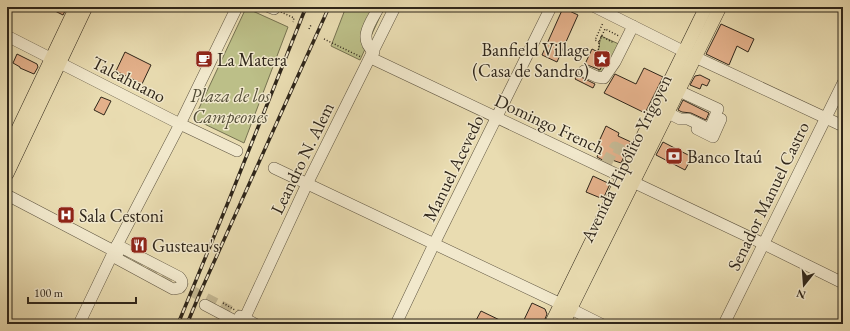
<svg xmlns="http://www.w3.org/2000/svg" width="850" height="331" viewBox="0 0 850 331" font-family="'EB Garamond',serif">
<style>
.green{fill:#bcbf88;stroke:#767251}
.building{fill:#e3b08a;stroke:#2f261a}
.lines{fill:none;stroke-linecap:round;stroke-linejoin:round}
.minor-tunnel{stroke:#c4b893;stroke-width:11;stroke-dasharray:11 5.5;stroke-linecap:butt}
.minor-casing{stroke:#5e5440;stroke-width:12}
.major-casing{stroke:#2f261a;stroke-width:14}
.path{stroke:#2f261a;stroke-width:1.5;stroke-dasharray:1 2;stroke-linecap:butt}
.minor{stroke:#f1e8cc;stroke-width:11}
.major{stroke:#e9dcb1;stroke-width:13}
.rail-casing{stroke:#2f261a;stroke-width:3.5}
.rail{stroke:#f1e8cc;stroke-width:2;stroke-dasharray:6;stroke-linecap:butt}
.labels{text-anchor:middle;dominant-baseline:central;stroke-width:3;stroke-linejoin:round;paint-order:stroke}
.poi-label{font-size:18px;fill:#2f261a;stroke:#f1e8cc;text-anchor:start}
.street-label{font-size:18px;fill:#2f261a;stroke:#f1e8cc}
.park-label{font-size:18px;font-style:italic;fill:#524c36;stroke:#f1e8cc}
</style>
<rect width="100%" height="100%" fill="#e9dcb1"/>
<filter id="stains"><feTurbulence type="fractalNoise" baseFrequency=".005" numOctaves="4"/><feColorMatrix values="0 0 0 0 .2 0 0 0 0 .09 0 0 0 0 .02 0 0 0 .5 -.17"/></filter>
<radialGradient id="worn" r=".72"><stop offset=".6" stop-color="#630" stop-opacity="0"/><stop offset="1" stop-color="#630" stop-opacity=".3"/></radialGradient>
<g class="green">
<polygon points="346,7 383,7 383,10 360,60 331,46"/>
<polygon points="246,8 288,27 244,143 194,119"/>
<path d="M601,36L621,45L604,78L597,72C603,68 605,60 603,54L598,51C600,46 599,41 601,36Z"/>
</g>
<g class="building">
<polygon points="47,7 67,7 63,15"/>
<polygon points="563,8 578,15 557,62 542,55"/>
<polygon points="721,24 754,39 748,52 737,46 729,65 706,54"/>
<polygon points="592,49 602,54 603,57 603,63 600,70 585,64"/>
<polygon points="125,52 151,65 142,84 116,71"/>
<polygon points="17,54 37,64 38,67 34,74 20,68 20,67 13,63"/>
<polygon points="644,68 663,77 645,113 604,93 615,74 636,84"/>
<polygon points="578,74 581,77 595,84 593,88 575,79"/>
<polygon points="700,75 710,80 707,86 702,84 700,89 690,85 695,76"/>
<polygon points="101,97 111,101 104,115 94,110"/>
<polygon points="683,100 709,113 706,120 691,113 682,112 678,110"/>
<polygon points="606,126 619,133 618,136 631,142 621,163 612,160 610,164 597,157 600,149 596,148"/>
<polygon points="663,142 692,157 685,170 656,155"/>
<polygon points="593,176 610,184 603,199 586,192"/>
<polygon points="532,303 545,309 547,314 543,324 522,324"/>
<polygon points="481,311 508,324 474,324"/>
</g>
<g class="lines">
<g class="minor-tunnel">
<polyline points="606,164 615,147 628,153"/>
<polyline points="118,253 240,316"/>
</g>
<defs>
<g id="minor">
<polyline points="269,7 274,9"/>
<polyline points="595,7 685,52"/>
<polyline points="7,36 180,124 237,151"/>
<path d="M374,52C357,38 371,22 379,7"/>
<polyline points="695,57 843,126"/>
<polyline points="371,58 764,244 843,283"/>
<polyline points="584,71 597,77 604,78 615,62 633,26"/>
<polyline points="668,113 680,119 688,119 707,128 709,128 711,126 718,109 679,91"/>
<polyline points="697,129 713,137 721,119"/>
<polyline points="274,168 561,304"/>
<polyline points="7,195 118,253"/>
<path d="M112,256L173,289L179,288C183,285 183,281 179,277L117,245"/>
<polyline points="205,305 241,324"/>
<polyline points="571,309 601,324"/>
<polyline points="240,316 255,324"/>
<polyline points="79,324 114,251 180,124 237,7"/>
<polyline points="242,324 307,184 395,7"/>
<polyline points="396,324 434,244 551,7"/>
<polyline points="724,324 843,83"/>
</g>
<g id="major">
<polyline points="7,152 76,7"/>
<polyline points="7,174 86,7"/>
<polyline points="551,324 706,7"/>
<polyline points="563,324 720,7"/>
</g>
</defs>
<use href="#minor" class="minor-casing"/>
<use href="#major" class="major-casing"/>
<g class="path">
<polyline points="281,12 294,18 293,22"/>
<polyline points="309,29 311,25"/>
<polyline points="601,36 614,43"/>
<polyline points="324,39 361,57"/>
<polyline points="599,42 595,40 603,23"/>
<polyline points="604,62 603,54 598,51 599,47 599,42 605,29 619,36"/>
<polyline points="223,303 235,310"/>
</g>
<use href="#minor" class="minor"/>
<use href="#major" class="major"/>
<defs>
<g id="rail">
<polyline points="178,324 229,200 306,7"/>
<polyline points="187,324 200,293 329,7"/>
</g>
</defs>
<use href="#rail" class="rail-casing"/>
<use href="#rail" class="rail"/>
</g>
<defs>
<symbol id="cafe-square" viewBox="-11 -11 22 22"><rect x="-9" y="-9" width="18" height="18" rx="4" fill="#8f2418" stroke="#f1e8cc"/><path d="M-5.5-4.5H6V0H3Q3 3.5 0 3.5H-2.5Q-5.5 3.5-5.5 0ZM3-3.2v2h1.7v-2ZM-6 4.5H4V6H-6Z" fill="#fff"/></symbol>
<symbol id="sight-square" viewBox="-11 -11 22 22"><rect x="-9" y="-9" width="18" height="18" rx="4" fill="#8f2418" stroke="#f1e8cc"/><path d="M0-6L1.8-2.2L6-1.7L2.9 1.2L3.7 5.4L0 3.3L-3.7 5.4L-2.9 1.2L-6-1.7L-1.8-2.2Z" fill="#fff"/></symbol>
<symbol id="bank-square" viewBox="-11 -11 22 22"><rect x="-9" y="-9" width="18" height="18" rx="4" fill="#8f2418" stroke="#f1e8cc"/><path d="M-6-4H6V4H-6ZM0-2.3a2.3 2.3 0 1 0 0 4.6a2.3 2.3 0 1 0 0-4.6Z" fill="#fff"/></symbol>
<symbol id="hospital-square" viewBox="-11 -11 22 22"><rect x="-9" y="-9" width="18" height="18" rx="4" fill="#8f2418" stroke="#f1e8cc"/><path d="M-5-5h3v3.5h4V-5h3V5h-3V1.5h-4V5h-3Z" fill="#fff"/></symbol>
<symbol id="restaurant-square" viewBox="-11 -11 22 22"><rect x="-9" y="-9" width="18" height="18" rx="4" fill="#8f2418" stroke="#f1e8cc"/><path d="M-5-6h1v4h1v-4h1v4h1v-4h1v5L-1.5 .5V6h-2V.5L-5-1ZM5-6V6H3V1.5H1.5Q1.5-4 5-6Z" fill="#fff"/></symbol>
</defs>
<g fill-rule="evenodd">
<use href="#cafe-square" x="194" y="49" width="20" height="20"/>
<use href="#sight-square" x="592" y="49" width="20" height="20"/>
<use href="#bank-square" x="664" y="146" width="20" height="20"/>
<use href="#hospital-square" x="56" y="205" width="20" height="20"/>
<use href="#restaurant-square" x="129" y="235" width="20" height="20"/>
</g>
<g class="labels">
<g class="poi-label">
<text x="589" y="49" text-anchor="end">Banfield Village<tspan x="589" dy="21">(Casa de Sandro)</tspan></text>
<text x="217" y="59">La Matera</text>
<text x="687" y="156">Banco Itaú</text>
<text x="79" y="215">Sala Cestoni</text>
<text x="152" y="245">Gusteau's</text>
</g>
<g class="street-label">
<text transform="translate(129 79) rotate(27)">Talcahuano</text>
<text transform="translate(550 124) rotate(25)">Domingo French</text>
<text transform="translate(302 158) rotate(-64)">Leandro N. Alem</text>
<text transform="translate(626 158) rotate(-64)">Avenida Hipólito Yrigoyen</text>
<text transform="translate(453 168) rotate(-64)">Manuel Acevedo</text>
<text transform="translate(768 196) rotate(-64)">Senador Manuel Castro</text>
</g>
<g class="park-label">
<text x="230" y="95">Plaza de los<tspan x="230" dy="21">Campeones</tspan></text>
</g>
</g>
<rect width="850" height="331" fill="none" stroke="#e9dcb1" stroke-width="24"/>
<rect x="8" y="8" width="834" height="315" fill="none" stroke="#2f261a" stroke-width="2"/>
<rect x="12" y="12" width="826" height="307" fill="none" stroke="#2f261a"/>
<g transform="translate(804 285) rotate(197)" stroke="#f1e8cc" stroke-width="3" paint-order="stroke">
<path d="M0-3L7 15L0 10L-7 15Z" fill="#2f261a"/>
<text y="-6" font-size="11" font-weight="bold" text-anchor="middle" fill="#2f261a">N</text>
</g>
<path d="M28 297v6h108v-6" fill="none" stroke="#2f261a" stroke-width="2"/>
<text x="34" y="297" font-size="12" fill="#2f261a" stroke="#f1e8cc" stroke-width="3" paint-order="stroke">100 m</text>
<rect width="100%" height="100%" filter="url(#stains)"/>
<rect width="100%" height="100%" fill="url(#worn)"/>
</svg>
